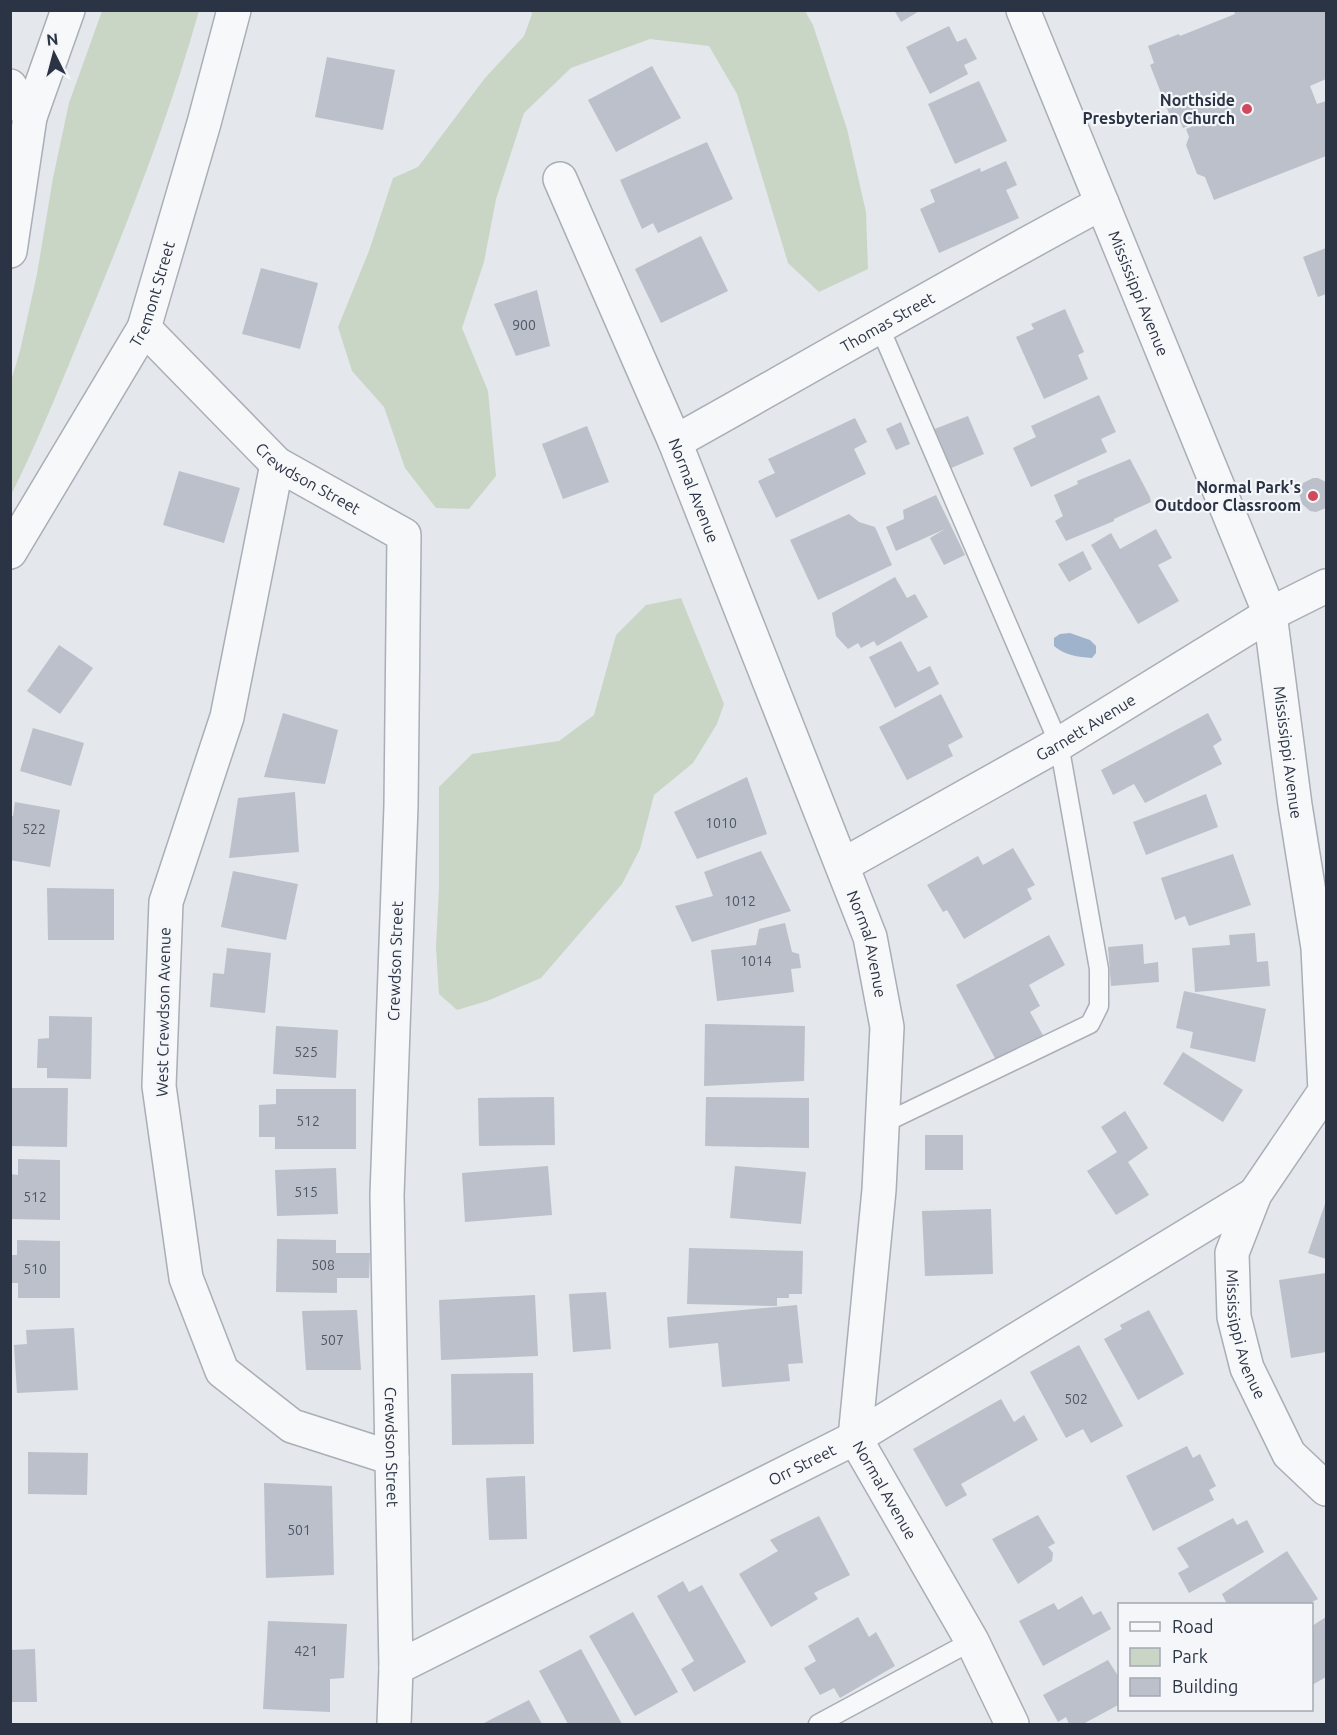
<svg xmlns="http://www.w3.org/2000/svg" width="1337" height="1735" viewBox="0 0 1337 1735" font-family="Ubuntu,sans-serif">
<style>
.green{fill:#c9d6c5}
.water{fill:#9fb4cc}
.building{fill:#bbc0ca}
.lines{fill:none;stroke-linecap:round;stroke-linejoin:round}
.service-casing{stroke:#a9aeb7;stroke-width:21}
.minor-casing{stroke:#a9aeb7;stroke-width:36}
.tertiary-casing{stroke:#a9aeb7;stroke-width:36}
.service{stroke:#f7f8fa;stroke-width:18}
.minor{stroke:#f7f8fa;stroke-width:33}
.tertiary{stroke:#f7f8fa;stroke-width:33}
.poi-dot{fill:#d1495b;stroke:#f4f6f9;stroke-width:2}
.labels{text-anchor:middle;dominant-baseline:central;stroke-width:4.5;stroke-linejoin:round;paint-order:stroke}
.number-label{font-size:14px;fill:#4f5766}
.poi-label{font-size:16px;font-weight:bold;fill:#2b3445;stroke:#f4f6f9;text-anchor:end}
.street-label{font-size:16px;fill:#2b3445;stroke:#f4f6f9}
</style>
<rect width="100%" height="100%" fill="#e4e7ec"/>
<g class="green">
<path d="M102,11H199C170,113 132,212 91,311C65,373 41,435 11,495V381L20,351L37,274L53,178L69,103Z"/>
<polygon points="531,11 805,11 813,25 847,129 866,212 868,269 819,292 788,263 737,94 709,46 650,39 571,68 524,113 496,199 484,262 462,328 488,391 496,476 469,509 436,508 405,468 384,407 352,371 338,327 369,251 393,178 418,167 485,78 524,36 532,14"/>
<polygon points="681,598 724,704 717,724 693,763 654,795 640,849 622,884 541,978 487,1001 457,1010 439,994 436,947 439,887 439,787 472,754 559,741 594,715 616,635 646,605"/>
</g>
<path class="water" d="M1070,633L1090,640L1096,646V653L1092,658C1078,657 1064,655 1054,646V638L1060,634Z"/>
<g class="building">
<polygon points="894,10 921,10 901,22"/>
<polygon points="1234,10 1326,10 1326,79 1310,86 1317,104 1326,101 1326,156 1214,200 1205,177 1197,174 1186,145 1189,137 1186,129 1198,124 1198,122 1183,128 1177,114 1170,116 1150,65 1154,63 1148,46 1179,34 1180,36 1235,14"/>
<polygon points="949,26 957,42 966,38 977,59 964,65 968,74 930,94 906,47"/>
<polygon points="327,57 395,70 383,130 315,117"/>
<polygon points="652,66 681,118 616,152 588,100"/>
<polygon points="979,81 1007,141 955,164 928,104"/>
<polygon points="707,142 733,199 658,233 653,223 642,229 620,180"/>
<polygon points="1006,161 1017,185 1006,190 1019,218 939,253 920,209 935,202 930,190 980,168 981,172"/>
<polygon points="701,236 728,291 661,323 635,269"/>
<polygon points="1326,248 1326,294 1318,297 1303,257"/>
<polygon points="261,268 318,283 300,349 242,334"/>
<polygon points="537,290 550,346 516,356 494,304"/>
<polygon points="1065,309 1084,352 1078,355 1088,379 1044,399 1016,337 1034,329 1031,324"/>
<polygon points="1099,395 1116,432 1101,439 1107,452 1031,487 1013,448 1036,437 1031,426"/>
<polygon points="968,416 984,454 949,469 932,430"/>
<polygon points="855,418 867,442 854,449 866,474 776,518 758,481 775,473 768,459"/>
<polygon points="901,422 910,444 896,450 886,429"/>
<polygon points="587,426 609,482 563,499 542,444"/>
<polygon points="1130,459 1150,497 1151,502 1114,519 1114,521 1066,541 1055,521 1063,516 1054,495 1078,484 1077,481"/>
<polygon points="179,471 240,488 224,543 163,525"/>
<polygon points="1313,478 1318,478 1326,482 1326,508 1316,512 1310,511 1302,504 1299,493 1303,483"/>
<polygon points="936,495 965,555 944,565 930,538 945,529 896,551 886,527 904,519 903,510"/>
<polygon points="849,514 859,522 875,527 892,565 818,600 790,540"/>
<polygon points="1156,529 1172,558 1158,565 1179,601 1138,624 1091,545 1111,533 1120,549"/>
<polygon points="1083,551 1092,569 1069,582 1058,564"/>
<polygon points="895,577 907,598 915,594 928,617 877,646 874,641 861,648 858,643 848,649 836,636 832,613"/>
<polygon points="901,641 918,672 930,666 939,684 895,708 869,657"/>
<polygon points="59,645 93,668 60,714 27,691"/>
<polygon points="941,694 963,737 948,745 953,756 907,780 879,727"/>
<polygon points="283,713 338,730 325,784 264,777"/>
<polygon points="1208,713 1222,740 1213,746 1222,764 1145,803 1134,784 1113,795 1101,770"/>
<polygon points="33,728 84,743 71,786 20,771"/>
<polygon points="747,777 767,834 697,859 674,812"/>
<polygon points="295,792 299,852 229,858 238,798"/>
<polygon points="1206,794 1218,827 1146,855 1133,822"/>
<polygon points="15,802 60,810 50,867 10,860 10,816 13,816"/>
<polygon points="1013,848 1035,885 1027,889 1032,899 964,939 947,910 943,912 927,885 978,856 983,865"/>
<polygon points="761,851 791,911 692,942 675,906 713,896 704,872"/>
<polygon points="1233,854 1251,905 1189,926 1185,916 1175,920 1161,878"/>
<polygon points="233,871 298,884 286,940 221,927"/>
<polygon points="47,888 114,889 114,940 48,940"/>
<polygon points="785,923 792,952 799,954 801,968 791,969 794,992 717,1001 711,950 756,945 759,929"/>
<polygon points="1255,933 1257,962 1268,961 1270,986 1195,992 1192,948 1230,945 1229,935"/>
<polygon points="1049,935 1065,965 1029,985 1040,1006 1030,1012 1044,1037 997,1062 956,985"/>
<polygon points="1143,944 1144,964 1158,962 1159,982 1111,986 1108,947"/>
<polygon points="227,948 271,953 265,1013 210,1007 213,973 224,974"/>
<polygon points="1184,991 1266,1009 1255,1062 1190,1048 1193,1032 1176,1028"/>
<polygon points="49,1016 92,1017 91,1079 47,1078 47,1068 37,1068 38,1039 49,1038"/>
<polygon points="705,1024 805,1026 804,1081 704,1086"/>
<polygon points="276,1026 338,1030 336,1078 273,1074"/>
<polygon points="1183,1052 1243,1090 1223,1122 1163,1084"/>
<polygon points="10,1088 68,1088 67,1147 10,1146"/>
<polygon points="276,1089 356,1089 356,1149 275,1149 275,1137 259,1137 259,1105 276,1104"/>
<polygon points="554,1097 555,1145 479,1146 478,1098"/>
<polygon points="706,1097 809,1098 809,1148 705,1146"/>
<polygon points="1125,1111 1148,1148 1128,1162 1149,1195 1116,1215 1087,1171 1117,1152 1101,1127"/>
<rect x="925" y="1135" width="38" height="35"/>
<polygon points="18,1159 60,1160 60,1220 10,1219 10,1174 18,1175"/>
<polygon points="548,1166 552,1215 465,1222 462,1173"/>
<polygon points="735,1166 806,1172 801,1224 730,1218"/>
<polygon points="336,1168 338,1214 277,1216 275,1170"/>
<polygon points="1326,1201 1326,1259 1308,1253"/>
<polygon points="991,1209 993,1274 925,1276 922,1211"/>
<polygon points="277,1239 336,1240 336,1253 370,1253 369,1278 337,1278 337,1293 276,1292"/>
<polygon points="17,1240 60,1241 60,1298 18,1298 18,1283 10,1283 10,1255 17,1255"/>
<polygon points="689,1248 803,1251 802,1294 789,1294 789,1298 777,1298 777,1306 687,1304"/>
<polygon points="1326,1273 1326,1352 1291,1358 1279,1280"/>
<polygon points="606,1292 611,1349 573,1352 569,1294"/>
<polygon points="535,1295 538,1356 441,1360 439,1300"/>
<polygon points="797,1305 803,1363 788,1364 790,1381 722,1387 718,1343 669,1348 667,1317"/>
<polygon points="357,1310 361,1370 306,1370 302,1311"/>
<polygon points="1149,1310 1184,1374 1138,1400 1104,1339 1122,1329 1120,1325"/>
<polygon points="74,1328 78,1390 17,1393 14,1345 27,1344 26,1330"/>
<polygon points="1079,1345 1123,1426 1091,1443 1083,1429 1066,1438 1030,1372"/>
<polygon points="533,1373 534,1444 452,1445 451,1374"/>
<polygon points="1001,1399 1014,1422 1024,1415 1038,1440 961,1484 967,1495 946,1507 913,1449"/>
<polygon points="1187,1446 1193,1458 1200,1454 1216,1486 1209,1490 1214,1500 1153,1531 1126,1476"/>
<polygon points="28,1452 88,1453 87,1495 28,1494"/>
<polygon points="525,1476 527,1539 489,1540 486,1478"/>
<polygon points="264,1483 332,1486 334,1575 266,1578"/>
<polygon points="1038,1515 1055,1543 1048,1547 1053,1553 1052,1561 1018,1584 992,1539"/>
<polygon points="819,1516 850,1575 814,1593 818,1599 771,1627 739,1574 778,1551 770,1540"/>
<polygon points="1233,1518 1237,1525 1247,1520 1264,1552 1189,1593 1178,1573 1189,1567 1177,1548"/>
<polygon points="1287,1551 1318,1599 1308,1604 1227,1604 1222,1594"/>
<polygon points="683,1581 689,1592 702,1585 746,1662 694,1692 681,1669 694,1661 657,1596"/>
<polygon points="1082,1596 1093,1615 1101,1611 1111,1629 1043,1666 1019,1621 1054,1603 1058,1610"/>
<polygon points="633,1612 678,1692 635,1716 589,1636"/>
<polygon points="858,1617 869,1637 876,1632 895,1666 840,1698 834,1688 820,1695 804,1668 816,1661 808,1646"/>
<polygon points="1326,1617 1326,1677 1312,1685 1312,1626"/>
<polygon points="268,1621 347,1624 344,1678 330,1679 330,1712 263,1709"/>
<polygon points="35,1649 37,1702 10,1702 10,1650"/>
<polygon points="581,1649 622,1724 568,1724 539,1671"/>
<polygon points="1108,1660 1120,1679 1120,1704 1083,1724 1069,1724 1066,1717 1058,1722 1043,1695"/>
<polygon points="529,1700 542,1724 482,1724"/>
</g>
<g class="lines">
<defs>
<g id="service">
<polyline points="880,328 1059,744 1099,969 1099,1006 1090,1024 882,1124"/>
<polyline points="818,1724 972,1641"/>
</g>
<g id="minor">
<polyline points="10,86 30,117"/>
<path id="s1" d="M560,179L675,442L870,937L887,1027L879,1190L855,1438L972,1641L1012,1724"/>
<polyline points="10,251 30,117 68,10"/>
<path id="s2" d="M144,328L277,464L404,535L401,806L387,1195L396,1668L394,1724"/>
<path id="s3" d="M675,442C817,363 958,280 1102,203"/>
<polyline points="277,464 227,717 166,902 159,1086 186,1278 222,1371 292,1426 392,1458"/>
<path id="s4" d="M10,552L144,328L204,123L234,10"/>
<path id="s5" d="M843,865L1059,744L1270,614L1326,586"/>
<path id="s6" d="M396,1668L855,1438L1255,1194"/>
</g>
<g id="tertiary">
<path id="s7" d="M1023,10L1270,614L1295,805L1318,948L1325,1091L1255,1194L1232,1253L1234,1317L1247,1368L1289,1454L1326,1489"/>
</g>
</defs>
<use href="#service" class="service-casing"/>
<use href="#minor" class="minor-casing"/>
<use href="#tertiary" class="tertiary-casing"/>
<use href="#service" class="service"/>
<use href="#minor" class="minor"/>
<use href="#tertiary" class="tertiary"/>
</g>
<g class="poi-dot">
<circle cx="1247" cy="109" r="6"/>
<circle cx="1313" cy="496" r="6"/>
</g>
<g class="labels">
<g class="number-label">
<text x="524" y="325">900</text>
<text x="721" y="823">1010</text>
<text x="34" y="829">522</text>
<text x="740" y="901">1012</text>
<text x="756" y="961">1014</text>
<text x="306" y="1052">525</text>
<text x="308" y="1121">512</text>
<text x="306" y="1192">515</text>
<text x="35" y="1197">512</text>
<text x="323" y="1265">508</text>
<text x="35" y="1269">510</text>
<text x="332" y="1340">507</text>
<text x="1076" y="1399">502</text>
<text x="299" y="1530">501</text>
<text x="306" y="1651">421</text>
</g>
<g class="poi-label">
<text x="1235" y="100">Northside<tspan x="1235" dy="18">Presbyterian Church</tspan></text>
<text x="1301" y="487">Normal Park's<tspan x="1301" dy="18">Outdoor Classroom</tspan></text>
</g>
<g class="street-label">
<text stroke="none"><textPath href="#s4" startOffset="296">Tremont Street</textPath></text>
<text stroke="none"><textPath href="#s7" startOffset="306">Mississippi Avenue</textPath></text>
<text stroke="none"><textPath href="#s3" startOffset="244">Thomas Street</textPath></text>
<text stroke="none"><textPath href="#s2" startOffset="224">Crewdson Street</textPath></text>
<text stroke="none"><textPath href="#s1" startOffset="339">Normal Avenue</textPath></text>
<text stroke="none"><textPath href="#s5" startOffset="279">Garnett Avenue</textPath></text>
<text stroke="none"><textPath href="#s7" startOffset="792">Mississippi Avenue</textPath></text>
<text stroke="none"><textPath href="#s1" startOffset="825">Normal Avenue</textPath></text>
<text transform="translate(395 961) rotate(-88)">Crewdson Street</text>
<text transform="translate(163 1012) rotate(-89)">West Crewdson Avenue</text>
<text stroke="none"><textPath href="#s7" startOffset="1404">Mississippi Avenue</textPath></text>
<text stroke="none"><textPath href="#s2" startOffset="1248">Crewdson Street</textPath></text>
<text stroke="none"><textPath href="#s6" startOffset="454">Orr Street</textPath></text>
<text stroke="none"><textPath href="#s1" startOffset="1383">Normal Avenue</textPath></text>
</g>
</g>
<rect width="1337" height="1735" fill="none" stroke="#2b3445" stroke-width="24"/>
<rect x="1118" y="1603" width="195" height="108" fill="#f4f6f9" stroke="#a4a8b1" stroke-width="1.5"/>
<rect x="1130" y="1622" width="30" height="9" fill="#f7f8fa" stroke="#a4a8b1" stroke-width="1.5"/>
<text x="1172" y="1633" font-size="18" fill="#2b3445">Road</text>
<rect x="1130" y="1648" width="30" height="18" fill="#c9d6c5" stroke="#a4a8b1" stroke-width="1.5"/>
<text x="1172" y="1663" font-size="18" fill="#2b3445">Park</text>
<rect x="1130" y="1678" width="30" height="18" fill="#bbc0ca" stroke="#a4a8b1" stroke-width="1.5"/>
<text x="1172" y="1693" font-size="18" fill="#2b3445">Building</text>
<g transform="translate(54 54) rotate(354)" stroke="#f4f6f9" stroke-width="4.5" paint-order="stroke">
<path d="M0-4.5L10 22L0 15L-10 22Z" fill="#2b3445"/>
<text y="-9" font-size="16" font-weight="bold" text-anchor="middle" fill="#2b3445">N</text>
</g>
</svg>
